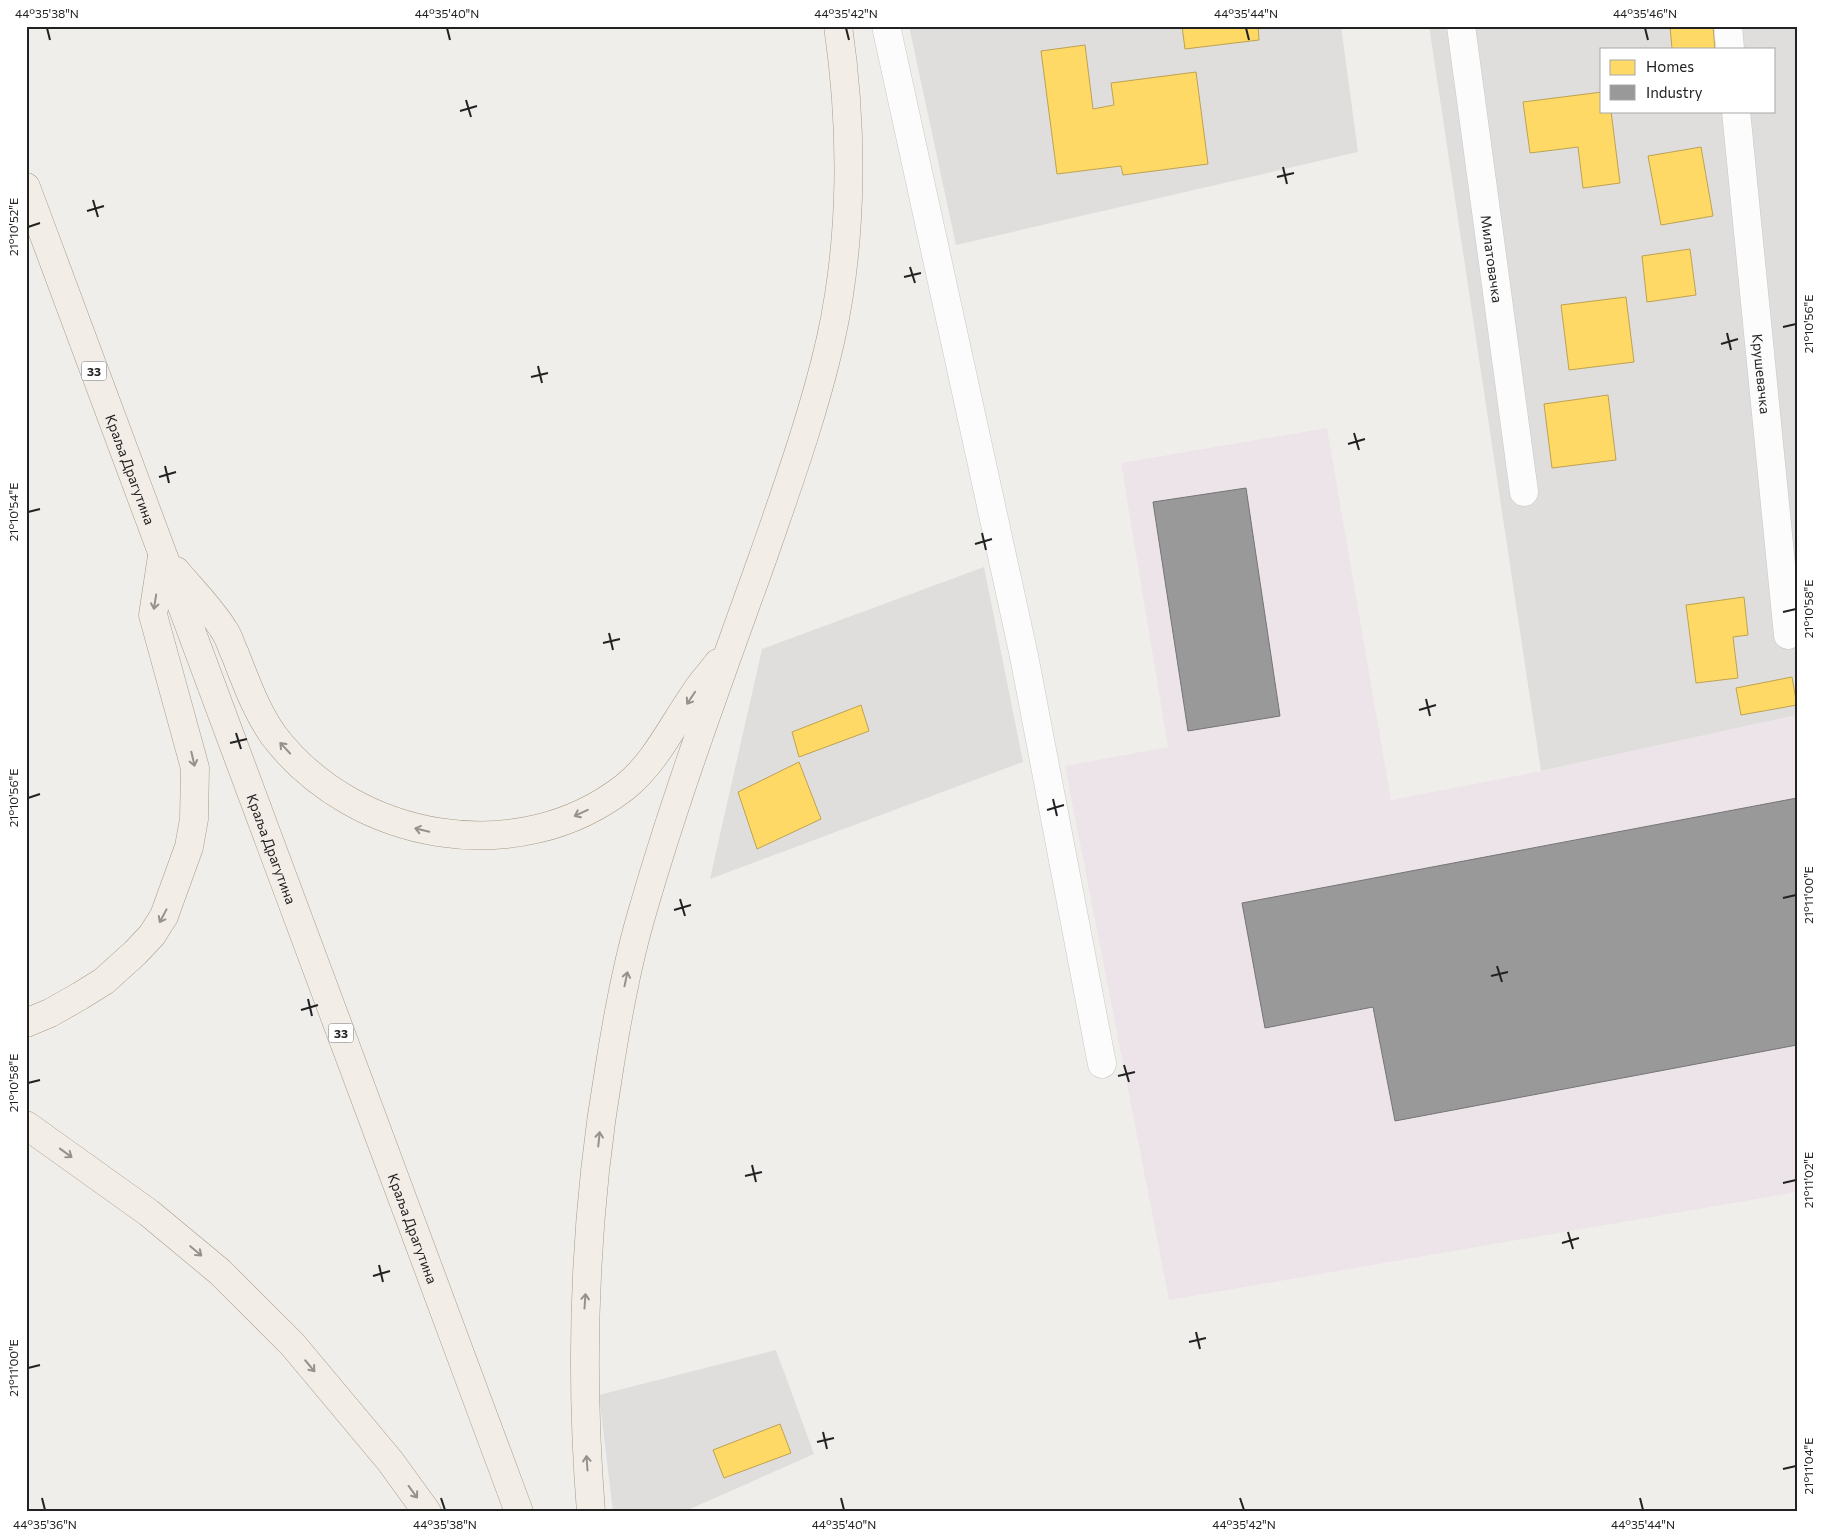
<svg xmlns="http://www.w3.org/2000/svg" width="1823" height="1538" viewBox="0 0 1823 1538" font-family="Commissioner,sans-serif">
<style>
.residential{fill:#dfdedc;fill-rule:evenodd}
.industrial{fill:#ede4e9}
.homes{fill:#ffd966;stroke:#bda252}
.industry{fill:#999;stroke:#757575}
.lines{fill:none;stroke-linecap:round;stroke-linejoin:round}
.minor-casing{stroke:#c9c8c7;stroke-width:29}
.major-casing{stroke:#a79c86;stroke-width:29}
.minor{stroke:#fdfcfc;stroke-width:28}
.major{stroke:#f3ede7;stroke-width:28}
.oneway{stroke:#95928e}
.ticks{fill:none;stroke:#222;stroke-width:2}
.labels{text-anchor:middle;dominant-baseline:central;stroke-width:5;stroke-linejoin:round;paint-order:stroke}
.shield{fill:#fff;stroke:#646464;stroke-width:1}
.shield-label{font-size:12px;font-weight:bold;fill:#222}
.street-label{font-size:14px;fill:#222;stroke:#fff}
.neatline{fill:none;stroke:#222;stroke-width:2}
.ticks-label{font-size:12px;text-anchor:middle;fill:#222}
</style>
<rect width="100%" height="100%" fill="#f0eeeb"/>
<g class="residential">
<polygon points="909,26 1341,26 1358,152 956,245"/>
<path d="M1429,26H1797V715L1541,771ZM1602,49H1774V111H1602Z"/>
<polygon points="984,567 1023,762 710,879 762,649"/>
<polygon points="776,1350 814,1454 683,1512 613,1512 599,1395"/>
</g>
<polygon class="industrial" points="1327,428 1391,800 1541,771 1797,715 1797,1192 1169,1300 1065,766 1168,747 1121,463"/>
<g class="homes">
<polygon points="1182,26 1258,26 1259,40 1185,49"/>
<polygon points="1670,26 1713,26 1715,49 1672,49"/>
<polygon points="1085,45 1093,109 1114,105 1111,83 1196,72 1208,164 1123,175 1121,166 1057,174 1041,51"/>
<polygon points="1602,92 1602,111 1611,111 1620,183 1583,188 1578,147 1530,153 1523,102"/>
<polygon points="1701,147 1713,216 1661,225 1648,156"/>
<polygon points="1690,249 1696,295 1647,302 1642,256"/>
<polygon points="1626,297 1634,362 1569,370 1561,305"/>
<polygon points="1608,395 1616,460 1552,468 1544,404"/>
<polygon points="1744,597 1748,635 1733,637 1738,678 1696,683 1686,605"/>
<polygon points="1792,677 1797,705 1741,715 1736,688"/>
<polygon points="861,705 869,731 799,757 792,732"/>
<polygon points="799,762 821,819 757,849 738,792"/>
<polygon points="780,1424 791,1453 724,1478 713,1450"/>
</g>
<g class="industry">
<polygon points="1246,488 1280,716 1188,731 1153,502"/>
<polygon points="1797,798 1797,1045 1395,1121 1373,1007 1265,1028 1242,903"/>
</g>
<g class="lines">
<defs>
<g id="minor">
<polyline points="886,26 1024,656 1102,1064"/>
<path id="s1" d="M1461,26L1524,492"/>
<polyline points="1728,26 1730,49"/>
<path id="s2" d="M1736,111L1788,635"/>
</g>
<g id="major">
<path id="s3" d="M26,187L519,1512"/>
<path d="M176,571C192,590 211,609 224,630C229,637 231,646 235,654C246,682 256,711 274,736C355,842 519,870 625,787C655,763 672,726 693,696C700,684 710,674 718,663"/>
<polyline points="26,1023 50,1013 80,996 104,981 135,953 152,935 164,916 189,847 194,819 195,768 153,615 162,556"/>
<polyline points="26,1125 149,1213 220,1272 293,1345 390,1461 427,1512"/>
<path d="M591,1512C579,1362 584,1218 609,1070C617,1019 626,969 640,920C675,797 720,677 763,557C788,485 814,413 831,338C853,237 853,128 838,26"/>
</g>
</defs>
<use href="#minor" class="minor-casing"/>
<use href="#major" class="major-casing"/>
<use href="#minor" class="minor"/>
<use href="#major" class="major"/>
</g>
<defs><path id="oneway-shaft" d="M-6 0H5M1.5-3L5.5 0L1.5 3" fill="none" stroke-width="1.6" stroke-linecap="round" stroke-linejoin="round" transform="scale(1.25)"/></defs>
<g class="oneway">
<use href="#oneway-shaft" transform="translate(155 602) rotate(99)"/>
<use href="#oneway-shaft" transform="translate(691 698) rotate(124)"/>
<use href="#oneway-shaft" transform="translate(285 748) rotate(-133)"/>
<use href="#oneway-shaft" transform="translate(193 759) rotate(77)"/>
<use href="#oneway-shaft" transform="translate(581 813) rotate(155)"/>
<use href="#oneway-shaft" transform="translate(422 830) rotate(-167)"/>
<use href="#oneway-shaft" transform="translate(163 916) rotate(118)"/>
<use href="#oneway-shaft" transform="translate(626 979) rotate(-78)"/>
<use href="#oneway-shaft" transform="translate(599 1139) rotate(-84)"/>
<use href="#oneway-shaft" transform="translate(66 1153) rotate(36)"/>
<use href="#oneway-shaft" transform="translate(196 1251) rotate(40)"/>
<use href="#oneway-shaft" transform="translate(585 1301) rotate(-86)"/>
<use href="#oneway-shaft" transform="translate(310 1366) rotate(50)"/>
<use href="#oneway-shaft" transform="translate(587 1463) rotate(-94)"/>
<use href="#oneway-shaft" transform="translate(413 1492) rotate(54)"/>
</g>
<path class="ticks" d="M47,28L50,40M447,28L450,40M846,28L849,40M1246,28L1249,40M1645,28L1648,40M466,100L471,117M460,111L477,106M1283,167L1287,184M1277,177L1294,173M93,200L98,217M87,211L104,206M28,227L40,223M910,267L915,283M904,277L921,273M1783,327L1796,324M1727,333L1731,350M1721,344L1738,339M538,366L542,383M531,377L548,373M1354,433L1359,450M1348,444L1365,439M165,466L169,483M159,477L176,472M28,512L40,509M982,533L986,550M975,544L992,539M1783,612L1796,609M609,633L613,650M603,643L620,639M1426,699L1430,716M1419,710L1436,705M236,733L241,749M230,743L247,739M28,798L40,794M1053,799L1057,816M1047,810L1064,805M1783,898L1796,895M680,899L685,916M674,910L691,905M1497,966L1502,982M1491,976L1508,972M308,999L312,1016M301,1010L318,1005M1124,1065L1129,1082M1118,1076L1135,1072M28,1083L40,1080M752,1165L756,1182M745,1176L762,1172M1783,1183L1796,1180M1568,1232L1573,1249M1562,1243L1579,1238M379,1265L383,1282M373,1276L390,1271M1196,1332L1200,1349M1189,1342L1206,1338M28,1368L40,1365M823,1432L827,1449M817,1442L834,1438M1783,1469L1796,1466M42,1498L45,1510M441,1498L445,1510M841,1498L844,1510M1240,1498L1244,1510M1640,1498L1643,1510"/>
<g class="labels">
<g class="shield">
<rect x="81.5" y="361.5" width="25" height="19" rx="4"/>
<rect x="328.5" y="1023.5" width="25" height="19" rx="4"/>
</g>
<g class="shield-label">
<text x="94" y="371">33</text>
<text x="341" y="1033">33</text>
</g>
<g class="street-label">
<text stroke="none"><textPath href="#s1" startOffset="235">Милатовачка</textPath></text>
<text stroke="none"><textPath href="#s2" startOffset="264">Крушевачка</textPath></text>
<text stroke="none"><textPath href="#s3" startOffset="301">Краља Драгутина</textPath></text>
<text stroke="none"><textPath href="#s3" startOffset="706">Краља Драгутина</textPath></text>
<text stroke="none"><textPath href="#s3" startOffset="1111">Краља Драгутина</textPath></text>
</g>
</g>
<rect width="1823" height="1538" fill="none" stroke="#ffffff" stroke-width="55"/>
<rect x="1600" y="48" width="175" height="65" fill="#ffffff" stroke="#a7a7a7"/>
<rect x="1610" y="60" width="25" height="15" fill="#ffd966" stroke="#a7a7a7"/>
<text x="1646" y="72" font-size="15" fill="#222222">Homes</text>
<rect x="1610" y="85" width="25" height="15" fill="#999999" stroke="#a7a7a7"/>
<text x="1646" y="98" font-size="15" fill="#222222">Industry</text>
<rect x="28" y="28" width="1768" height="1482" class="neatline"/>
<g class="ticks-label">
<text x="47" y="18">44°35'38"N</text>
<text x="447" y="18">44°35'40"N</text>
<text x="846" y="18">44°35'42"N</text>
<text x="1246" y="18">44°35'44"N</text>
<text x="1645" y="18">44°35'46"N</text>
<text transform="translate(14 227) rotate(-90)" y="4">21°10'52"E</text>
<text transform="translate(1809 324) rotate(-90)" y="4">21°10'56"E</text>
<text transform="translate(14 512) rotate(-90)" y="4">21°10'54"E</text>
<text transform="translate(1809 609) rotate(-90)" y="4">21°10'58"E</text>
<text transform="translate(14 798) rotate(-90)" y="4">21°10'56"E</text>
<text transform="translate(1809 895) rotate(-90)" y="4">21°11'00"E</text>
<text transform="translate(14 1083) rotate(-90)" y="4">21°10'58"E</text>
<text transform="translate(1809 1180) rotate(-90)" y="4">21°11'02"E</text>
<text transform="translate(14 1368) rotate(-90)" y="4">21°11'00"E</text>
<text transform="translate(1809 1466) rotate(-90)" y="4">21°11'04"E</text>
<text x="45" y="1529">44°35'36"N</text>
<text x="445" y="1529">44°35'38"N</text>
<text x="844" y="1529">44°35'40"N</text>
<text x="1244" y="1529">44°35'42"N</text>
<text x="1643" y="1529">44°35'44"N</text>
</g>
</svg>
